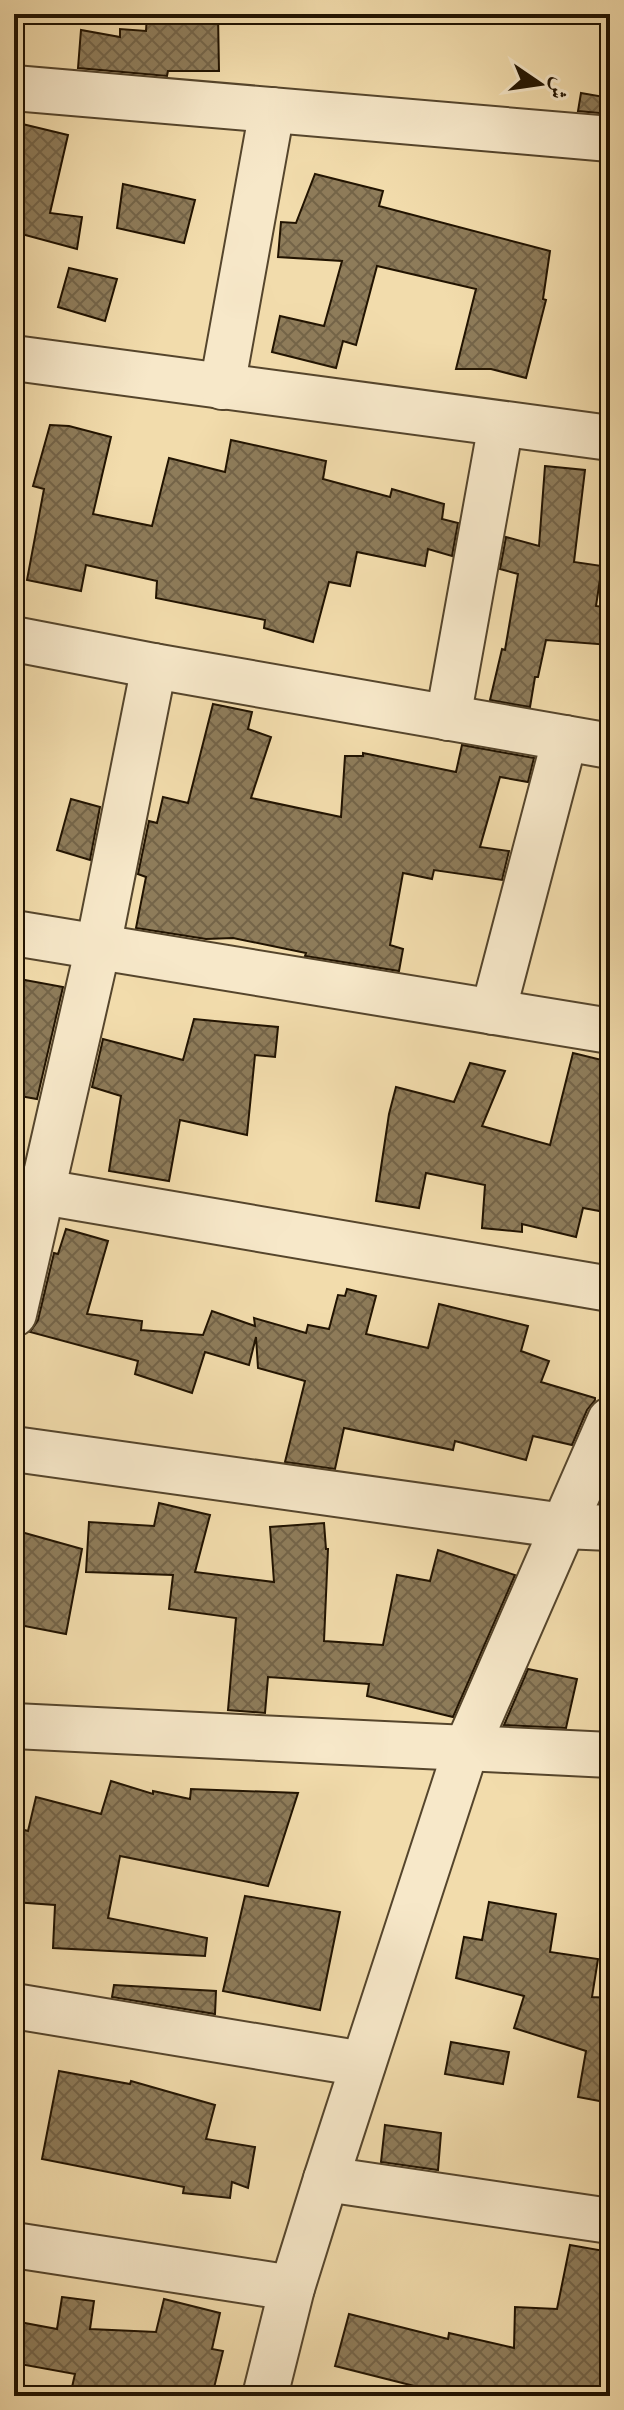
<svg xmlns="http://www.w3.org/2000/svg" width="624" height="2410" viewBox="0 0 624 2410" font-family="'Old Standard TT',Amiri,serif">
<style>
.building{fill:url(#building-cross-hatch);stroke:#211301;stroke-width:2}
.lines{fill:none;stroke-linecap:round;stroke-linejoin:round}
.minor-casing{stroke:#55452c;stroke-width:48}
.minor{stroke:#f7e8c9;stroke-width:44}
</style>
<defs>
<pattern id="building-cross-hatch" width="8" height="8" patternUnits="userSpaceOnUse" patternTransform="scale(2)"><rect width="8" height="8" fill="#8e7c5a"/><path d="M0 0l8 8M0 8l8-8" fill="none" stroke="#746448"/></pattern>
</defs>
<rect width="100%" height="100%" fill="#f2dcac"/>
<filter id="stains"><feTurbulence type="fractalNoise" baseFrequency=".0025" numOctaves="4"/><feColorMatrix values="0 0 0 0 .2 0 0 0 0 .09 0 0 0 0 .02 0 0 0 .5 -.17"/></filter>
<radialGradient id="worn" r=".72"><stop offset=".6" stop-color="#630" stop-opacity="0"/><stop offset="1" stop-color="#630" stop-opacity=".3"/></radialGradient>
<g class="building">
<polygon points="147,14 218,14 219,71 168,71 167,76 78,68 81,30 120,37 120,29 146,31"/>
<polygon points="581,93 610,98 610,114 578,111"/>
<polygon points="14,122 68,135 50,213 82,217 77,249 14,232"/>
<polygon points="315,174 383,191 379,206 550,251 543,299 546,300 526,378 491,369 456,369 476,289 377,266 356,345 343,341 336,368 272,352 280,316 324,326 342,261 278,257 281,222 296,223"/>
<polygon points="123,184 195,200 184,243 117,228"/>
<polygon points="69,268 117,279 105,321 58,307"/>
<polygon points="50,425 69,426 111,437 93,514 152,526 169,458 225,472 231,440 326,461 323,479 390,497 392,489 444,504 442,519 458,523 452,556 428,549 425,566 357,552 350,586 329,582 313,642 264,628 265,620 156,598 157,581 86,565 81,591 27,580 44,489 33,486"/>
<polygon points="545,466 585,470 574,562 602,566 596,606 610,608 610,645 546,640 538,677 535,677 530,707 490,700 502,649 505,650 518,574 500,569 506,537 539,546"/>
<polygon points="213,704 252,712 248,729 271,737 251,798 341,817 345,756 363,756 363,753 456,772 462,745 534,758 528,782 500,777 480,847 509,851 502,880 434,870 432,879 403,873 390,945 403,949 399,971 305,956 306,953 233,938 206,939 136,928 146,877 138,874 149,821 157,823 163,797 188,803"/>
<polygon points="71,799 100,807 90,860 57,850"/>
<polygon points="14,978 63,987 37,1099 14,1095"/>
<polygon points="194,1019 278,1027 275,1057 255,1055 247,1135 180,1120 169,1181 109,1171 121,1096 92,1087 103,1039 183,1060"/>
<polygon points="573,1053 610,1062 610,1213 583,1208 576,1237 522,1224 522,1232 482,1228 485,1185 426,1173 419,1208 376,1201 389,1114 396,1087 454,1102 470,1063 505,1071 482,1126 550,1145"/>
<polygon points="66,1229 108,1241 87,1314 142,1321 141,1330 203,1335 212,1311 255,1326 254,1318 306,1333 308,1325 329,1329 338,1295 345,1296 347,1289 376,1296 366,1334 428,1348 439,1304 528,1326 521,1351 549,1361 541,1382 595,1398 595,1400 587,1410 572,1445 533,1436 526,1460 455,1441 453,1450 344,1428 335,1469 285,1462 305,1381 258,1368 256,1337 249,1365 205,1352 192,1393 135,1374 138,1361 30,1332 38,1320 54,1253 58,1254"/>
<polygon points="159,1503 210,1515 195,1572 274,1582 270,1527 324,1523 326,1549 328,1549 324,1641 383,1645 397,1575 430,1581 438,1550 515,1575 453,1717 367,1696 369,1684 268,1677 265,1713 228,1710 236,1618 169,1609 173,1575 86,1572 89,1522 154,1526"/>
<polygon points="14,1530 82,1549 66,1634 14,1624"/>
<polygon points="528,1669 577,1679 566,1728 504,1725"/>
<polygon points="111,1781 153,1794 153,1791 190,1799 191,1789 298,1793 268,1886 120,1856 108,1918 207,1938 205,1956 53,1948 55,1905 14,1902 14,1827 28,1831 36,1797 101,1814"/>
<polygon points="245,1896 340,1912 320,2010 223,1991"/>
<polygon points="489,1902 556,1914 550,1952 598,1959 592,1997 610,1998 610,2103 578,2097 586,2051 514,2028 524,1996 456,1978 464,1937 482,1940"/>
<polygon points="114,1985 216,1991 215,2014 112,1997"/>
<polygon points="451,2042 509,2052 503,2084 445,2074"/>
<polygon points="59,2071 130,2084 131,2081 215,2105 206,2139 255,2147 248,2188 232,2182 230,2198 183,2193 184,2187 42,2159"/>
<polygon points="385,2125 441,2133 438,2170 381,2162"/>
<polygon points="570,2245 610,2252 610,2396 491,2396 448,2387 446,2394 335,2366 349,2314 448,2339 449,2333 514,2348 515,2307 557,2309"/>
<polygon points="62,2297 94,2301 90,2329 156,2332 164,2299 220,2313 212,2349 223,2351 212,2396 70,2396 75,2374 14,2363 14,2321 57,2329"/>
</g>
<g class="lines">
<defs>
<g id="minor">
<polyline points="14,88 610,139"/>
<polyline points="14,358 610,438"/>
<polyline points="222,387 272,110"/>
<polyline points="14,639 154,666 610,746"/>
<polyline points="448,718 501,424"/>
<polyline points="14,933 610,1031"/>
<polyline points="493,1012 565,738"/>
<polyline points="14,1187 610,1289"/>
<polyline points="14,1314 98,947 154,666"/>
<polyline points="14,1449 564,1526 610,1528"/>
<polyline points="14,1726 610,1755"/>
<polyline points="14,2006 363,2064"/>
<polyline points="326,2179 610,2221"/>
<polyline points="14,2245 292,2288"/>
<polyline points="265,2396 292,2288 326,2179 466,1749 610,1420"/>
</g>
</defs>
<use href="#minor" class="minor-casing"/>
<use href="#minor" class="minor"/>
</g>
<rect width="624" height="2410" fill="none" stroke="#f2dcac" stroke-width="48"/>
<rect x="16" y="16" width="592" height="2378" fill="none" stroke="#211301" stroke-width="4"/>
<rect x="24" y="24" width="576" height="2362" fill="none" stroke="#211301" stroke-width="2"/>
<g transform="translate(540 84) rotate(103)" stroke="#f7e8c9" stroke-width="6" paint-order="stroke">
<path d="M0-6L14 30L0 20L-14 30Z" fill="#211301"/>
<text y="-12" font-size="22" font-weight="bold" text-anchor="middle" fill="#211301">ش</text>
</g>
<rect width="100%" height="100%" filter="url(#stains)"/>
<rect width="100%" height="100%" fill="url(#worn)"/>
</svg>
